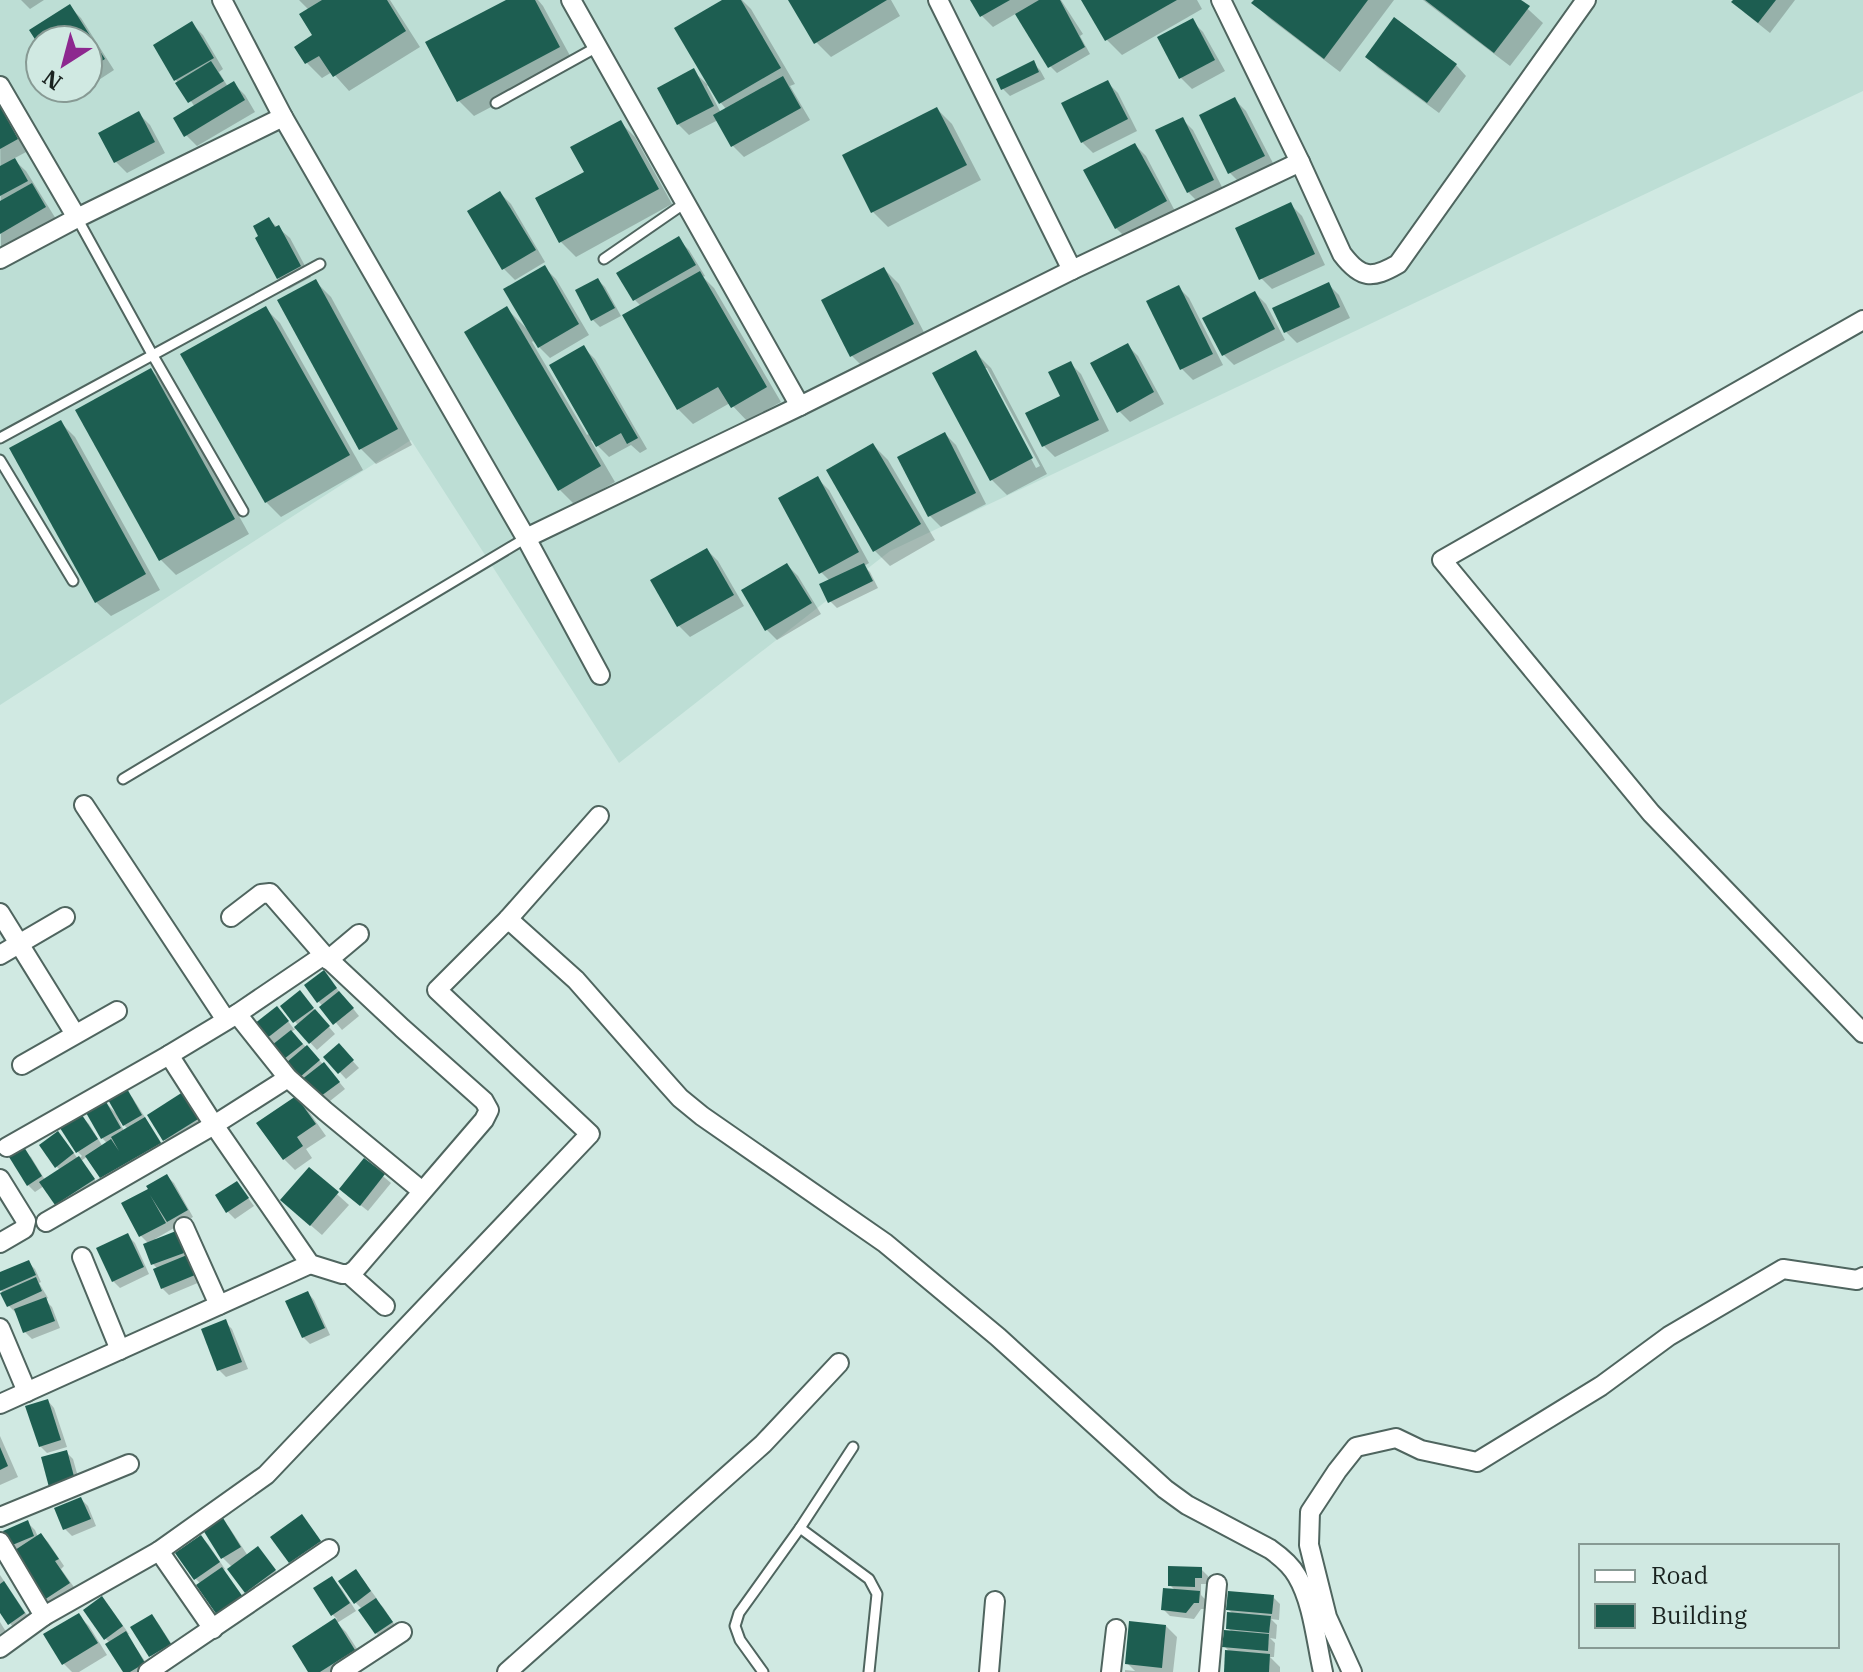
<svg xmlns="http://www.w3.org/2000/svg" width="1863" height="1672" viewBox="0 0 1863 1672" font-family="'IBM Plex Serif',serif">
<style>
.built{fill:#bdded5;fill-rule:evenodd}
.shadow{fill:#0003;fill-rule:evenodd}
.building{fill:#1d5e51}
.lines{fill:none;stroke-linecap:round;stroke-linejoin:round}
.lane-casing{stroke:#4f655f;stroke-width:13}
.street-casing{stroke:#4f655f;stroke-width:22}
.lane{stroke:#fff;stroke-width:9}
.street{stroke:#fff;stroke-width:18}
</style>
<rect width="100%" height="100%" fill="#d0e9e2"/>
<path class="built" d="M0,0H1863V91L890,551L619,763L411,440L0,705ZM40,40H88V88H40Z"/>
<g class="shadow">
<polygon points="21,0 44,0 30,9"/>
<polygon points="299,0 390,0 420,47 349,91 332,72 322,78 307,63 297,47 315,36 309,10"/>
<polygon points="510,0 538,0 543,6 574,63 474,116 459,101"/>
<polygon points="726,0 742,0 751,9 795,84 790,86 810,120 744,157 733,146 718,120 689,135 678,124 693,71 708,85 707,86 721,113 727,110 721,103 677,28"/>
<polygon points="790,0 891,0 900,16 831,57 816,42"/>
<polygon points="973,0 1061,0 1083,34 1080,36 1090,54 1057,73 1050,66 1017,13 993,27 982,16"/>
<polygon points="1084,0 1197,0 1202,9 1122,55 1107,40"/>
<polygon points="1256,0 1394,0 1340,72 1269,18 1254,3"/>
<polygon points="1423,0 1518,0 1543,23 1510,66"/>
<polygon points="1735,0 1795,0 1770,33 1745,13"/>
<polygon points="70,7 81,18 114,70 88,87 88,40 40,40 40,43 32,31"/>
<polygon points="1192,21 1203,32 1225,71 1192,89 1181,78"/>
<polygon points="192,24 203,35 223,69 219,72 228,87 234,84 245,95 255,112 197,146 186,135 195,107 176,80"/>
<polygon points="1367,57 1456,65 1466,76 1439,113 1378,68"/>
<polygon points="1033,63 1040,70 1045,79 1010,96 1003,89 999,80"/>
<polygon points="1107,82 1118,93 1137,131 1093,153 1082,142"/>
<polygon points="70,88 86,88 76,94"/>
<polygon points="1235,100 1246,111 1275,167 1241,184 1230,173"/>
<polygon points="0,108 9,116 28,151 13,159 26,171 56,219 1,250"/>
<polygon points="937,109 952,124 981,180 888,227 873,212 844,156"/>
<polygon points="139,114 150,125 165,153 127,173 116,162"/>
<polygon points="1182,119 1193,130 1224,191 1199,203 1188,192"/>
<polygon points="620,122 635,137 672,204 576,257 561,242 587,173"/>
<polygon points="1135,145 1146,156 1176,213 1127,239 1116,228"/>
<polygon points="500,193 511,204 545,262 515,280 504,269"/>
<polygon points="1291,205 1302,216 1325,265 1272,289 1261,278"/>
<polygon points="269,220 290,238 311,277 289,289 278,278 261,237"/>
<polygon points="678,239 689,250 705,276 703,277 714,288 781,402 747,421 730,403 693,424 678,409 641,306 635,300"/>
<polygon points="545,268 556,279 589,335 550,358 533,341 532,342 587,435 590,433 584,348 595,359 647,449 640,453 631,445 609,457 592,440 591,441 615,482 575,505 560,490 507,309 528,330"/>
<polygon points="884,269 899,284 928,340 867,371 852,356"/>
<polygon points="598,280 605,287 621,316 600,327 593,320 577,291"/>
<polygon points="316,282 331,297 412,445 376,464 361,449 280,301"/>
<polygon points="1328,284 1339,295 1350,318 1297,343 1286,332"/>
<polygon points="1178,287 1189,298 1223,365 1193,380 1182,369"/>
<polygon points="1255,293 1266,304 1285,340 1234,365 1223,354"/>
<polygon points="265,308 280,323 363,470 281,517 266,502"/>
<polygon points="1127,345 1138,356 1164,404 1130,422 1119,411"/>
<path d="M976,353L991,368L1047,474L1007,495L992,480ZM983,368H987L1040,466L1036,468Z"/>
<polygon points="1070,363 1081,374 1109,431 1055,457 1044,446 1063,397"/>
<polygon points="151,370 166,385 249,534 176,575 161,560"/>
<polygon points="60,422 75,437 160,590 111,616 96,602"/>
<polygon points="945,434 956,445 986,504 941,527 930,516"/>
<polygon points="873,445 888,460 935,540 890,566 875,551"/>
<polygon points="818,479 829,490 869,563 864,566 870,572 878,588 837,608 830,601 830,581 821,572"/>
<polygon points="707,550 718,561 744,606 690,637 679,626 653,581"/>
<polygon points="787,565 798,576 821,614 777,640 766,629"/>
<polygon points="330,980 359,1016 342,1030 306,986"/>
<polygon points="306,1000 335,1034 317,1050 297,1028 291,1032 331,1072 345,1089 325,1105 290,1062 268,1038 284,1016 294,1029 298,1025 282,1006"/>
<polygon points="339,1046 359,1068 346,1079 326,1057"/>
<path d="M125,1090L132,1097L166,1150L108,1184L101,1177L88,1156L81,1161L100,1187L63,1211L44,1186L35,1192L28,1185L24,1150L31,1157L45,1180L60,1170L56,1166L65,1141L78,1159L82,1156L78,1152L82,1117L89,1124L103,1147L108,1144L102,1138L105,1102L116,1113ZM118,1119L128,1129L124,1131Z"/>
<polygon points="186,1092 208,1124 172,1147 165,1140 150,1116"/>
<polygon points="296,1098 307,1109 326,1136 306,1149 312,1158 295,1170 284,1159"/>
<polygon points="364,1160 391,1183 368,1211 349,1196"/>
<polygon points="309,1169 349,1205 322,1235 294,1211"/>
<polygon points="167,1176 174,1183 193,1217 155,1239 156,1241 175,1234 182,1241 188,1260 193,1265 200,1282 169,1295 162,1288 158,1269 153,1264 149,1244 141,1236 150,1189"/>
<polygon points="237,1183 254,1206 235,1219 228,1212"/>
<polygon points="128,1236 135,1243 149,1274 120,1288 113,1281"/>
<polygon points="28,1262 35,1269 41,1282 39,1283 48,1298 45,1300 52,1307 60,1328 32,1339 25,1332 16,1313 9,1306 0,1288 0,1275"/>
<polygon points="308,1293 314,1300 330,1335 310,1344 303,1337"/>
<polygon points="225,1322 232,1329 248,1369 226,1377 219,1370"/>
<polygon points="48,1401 54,1408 67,1447 47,1453 40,1446"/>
<polygon points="0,1436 18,1477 0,1485"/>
<polygon points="66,1452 73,1459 82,1491 43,1459"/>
<polygon points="81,1499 88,1506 96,1526 72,1536 65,1529 57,1509"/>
<polygon points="222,1520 229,1527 248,1556 264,1556 281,1578 253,1599 246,1592 232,1567 223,1558 206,1531"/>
<polygon points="28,1523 35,1530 38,1537 41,1535 48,1542 64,1566 61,1569 76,1590 53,1606 46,1599 15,1553 18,1551 11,1545"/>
<polygon points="308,1524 326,1548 297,1569 291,1562"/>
<polygon points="201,1537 208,1544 225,1569 223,1571 248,1604 201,1584 195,1578"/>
<polygon points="1201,1569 1208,1576 1208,1584 1201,1584 1201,1595 1206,1600 1205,1609 1201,1609 1194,1619 1170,1616 1163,1609 1176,1591 1170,1585"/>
<polygon points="0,1575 31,1621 16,1631 0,1610"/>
<polygon points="332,1578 341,1588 356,1611 337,1623 346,1632 365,1661 348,1672 311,1672 294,1646 337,1619 333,1615"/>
<polygon points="362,1578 377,1599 375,1600 383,1607 398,1630 383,1640 376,1633 362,1609 355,1602"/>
<polygon points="1273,1597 1280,1604 1279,1620 1271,1619 1277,1625 1276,1639 1270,1638 1275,1643 1274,1657 1270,1657 1280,1667 1280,1672 1226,1672 1231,1653 1225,1647 1233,1633 1228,1628 1234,1615 1228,1609"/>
<polygon points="109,1606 129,1634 127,1635 151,1670 148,1672 125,1672 110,1643 105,1638"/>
<polygon points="78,1615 89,1626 107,1655 79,1672 72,1672 64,1664"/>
<polygon points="151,1616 158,1623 176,1651 157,1663 151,1656 133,1628"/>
<polygon points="0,1622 8,1635 0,1640"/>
<polygon points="1166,1626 1177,1637 1173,1672 1125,1672 1125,1670 1135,1671 1127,1663"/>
</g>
<g class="building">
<polygon points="322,0 387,0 406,31 333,77 319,56 305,64 294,47 312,35 299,14"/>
<polygon points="506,0 535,0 560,47 457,102 425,42"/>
<polygon points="722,0 741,0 781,68 719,104 674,28"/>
<polygon points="788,0 887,0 814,44"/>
<polygon points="970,0 1010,0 980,17"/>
<polygon points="1039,0 1060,0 1085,47 1048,68 1015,14"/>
<polygon points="1081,0 1177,0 1105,41"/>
<polygon points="1254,0 1368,0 1324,59 1251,3"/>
<polygon points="1425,0 1521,0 1530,6 1494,53"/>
<polygon points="1733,0 1776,0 1758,23 1731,2"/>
<polygon points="70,4 105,59 88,69 88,40 40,40 40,47 29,30"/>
<polygon points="1394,17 1457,64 1427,103 1365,57"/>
<polygon points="1193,18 1215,60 1179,79 1157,37"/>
<polygon points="192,21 214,58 174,81 153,45"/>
<polygon points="1034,60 1039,72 1001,90 996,79"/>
<polygon points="211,61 224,81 188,103 175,83"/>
<polygon points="694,68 714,106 677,125 657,88"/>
<polygon points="783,76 801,108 731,147 713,115"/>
<polygon points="1108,80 1128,119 1081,143 1061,103"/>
<polygon points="234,81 245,100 184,137 173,118"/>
<polygon points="1235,97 1265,156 1228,174 1199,115"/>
<polygon points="0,106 18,139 0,149"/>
<polygon points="937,107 967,165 871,213 842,155"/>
<polygon points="139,111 155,142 114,163 98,133"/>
<polygon points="1183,117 1214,180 1187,193 1155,130"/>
<polygon points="621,120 659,189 559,243 535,198 584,172 570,147"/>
<polygon points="1135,143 1167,201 1115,229 1083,170"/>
<polygon points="15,158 28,181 0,196 0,166"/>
<polygon points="32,183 46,207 0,234 0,201"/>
<polygon points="500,191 536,250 502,270 467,211"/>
<polygon points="1291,202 1315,254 1259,280 1235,228"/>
<polygon points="269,217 275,227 279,225 301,266 277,279 255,238 258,236 253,226"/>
<polygon points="679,236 696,265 633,301 616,273"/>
<polygon points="545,265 579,324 538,348 503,289"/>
<polygon points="884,267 914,324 850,357 821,300"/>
<polygon points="700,271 767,387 731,408 718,387 677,410 622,315"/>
<polygon points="598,278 615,308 591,321 575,290"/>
<polygon points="316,279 398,429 359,450 277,300"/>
<polygon points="1329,282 1340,307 1284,333 1272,308"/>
<polygon points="1179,285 1213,354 1180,370 1146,301"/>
<polygon points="1255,291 1275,329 1222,356 1202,318"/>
<polygon points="266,306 350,455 265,503 180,354"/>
<polygon points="507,306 601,466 558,491 464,332"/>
<polygon points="1128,343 1154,392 1117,413 1090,363"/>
<polygon points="584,345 638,438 627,444 621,433 596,447 549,365"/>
<polygon points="976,350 1033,458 990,481 932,373"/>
<polygon points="1071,361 1099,420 1042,447 1025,413 1060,396 1048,372"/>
<polygon points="151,368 235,519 159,561 75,410"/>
<polygon points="61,420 146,574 95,603 9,448"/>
<polygon points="945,432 976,493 928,517 897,457"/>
<polygon points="873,443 921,524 873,552 826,470"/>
<polygon points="818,476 859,552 819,574 778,498"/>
<polygon points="707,548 734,595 677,627 650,580"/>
<polygon points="787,563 812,603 765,631 741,590"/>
<polygon points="864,563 873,581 828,603 819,584"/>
<polygon points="324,970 337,988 317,1003 304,985"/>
<polygon points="300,990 314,1008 293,1023 280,1006"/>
<polygon points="339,991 354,1008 333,1025 319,1007"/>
<polygon points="277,1006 289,1021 266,1039 254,1024"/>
<polygon points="315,1009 330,1026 309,1044 294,1027"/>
<polygon points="291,1030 303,1044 284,1059 272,1045"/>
<polygon points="339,1043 354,1060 338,1074 323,1057"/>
<polygon points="307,1045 320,1060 300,1077 287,1062"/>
<polygon points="324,1062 340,1082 317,1099 301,1080"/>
<polygon points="126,1087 142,1115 123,1126 107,1098"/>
<polygon points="186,1090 203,1116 163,1141 147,1115"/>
<polygon points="296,1096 316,1124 297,1137 303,1146 283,1160 256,1123"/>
<polygon points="105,1100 121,1128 101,1139 85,1111"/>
<polygon points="82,1115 98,1139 76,1153 60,1128"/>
<polygon points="145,1117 161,1143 100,1178 85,1156 111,1139 119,1151 111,1137"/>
<polygon points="58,1131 74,1153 55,1168 39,1145"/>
<polygon points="24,1147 42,1176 27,1186 9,1157"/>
<polygon points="79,1156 95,1179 55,1205 39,1182"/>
<polygon points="364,1158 385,1174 360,1206 339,1189"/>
<polygon points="309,1167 339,1192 310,1226 280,1200"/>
<polygon points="167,1174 188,1210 167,1222 150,1195 166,1223 139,1237 121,1203 148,1189 146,1186"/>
<polygon points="237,1181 249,1198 226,1213 215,1195"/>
<polygon points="176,1231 184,1253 151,1265 143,1244"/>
<polygon points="128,1233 144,1267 112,1282 96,1248"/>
<polygon points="187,1255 195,1275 161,1289 153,1269"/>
<polygon points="29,1260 36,1275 0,1291 0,1272"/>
<polygon points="36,1277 42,1291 7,1307 0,1293"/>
<polygon points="308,1291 325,1328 302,1338 285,1301"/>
<polygon points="46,1297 55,1321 23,1333 14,1309"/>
<polygon points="226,1319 242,1362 217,1371 201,1329"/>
<polygon points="48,1399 61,1440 39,1447 25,1406"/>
<polygon points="0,1447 8,1466 0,1470"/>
<polygon points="67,1450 76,1484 50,1491 41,1457"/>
<polygon points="81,1497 91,1519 63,1530 54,1508"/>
<polygon points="302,1514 321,1541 289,1563 270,1537"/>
<polygon points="223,1518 241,1547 221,1559 203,1530"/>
<polygon points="28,1520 34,1536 10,1546 3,1531"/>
<polygon points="41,1533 59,1559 55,1561 70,1583 44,1600 12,1552"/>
<polygon points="201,1535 220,1562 194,1580 175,1553"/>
<polygon points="258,1546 276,1570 245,1593 227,1569"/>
<polygon points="1168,1566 1202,1567 1202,1578 1195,1578 1195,1587 1168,1586"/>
<polygon points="222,1567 243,1597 217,1615 196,1585"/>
<polygon points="356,1569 371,1591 354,1604 338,1581"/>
<polygon points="332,1576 350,1603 331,1616 313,1588"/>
<polygon points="4,1581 25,1613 8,1625 0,1613 0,1584"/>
<polygon points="1163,1588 1200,1591 1199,1603 1194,1603 1186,1613 1161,1610"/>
<polygon points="1228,1591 1274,1595 1272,1614 1226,1610"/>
<polygon points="102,1596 123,1626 104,1640 83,1610"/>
<polygon points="376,1598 393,1622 375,1634 358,1610"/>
<polygon points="1227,1612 1271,1616 1269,1633 1226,1629"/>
<polygon points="79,1613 98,1643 62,1665 43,1634"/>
<polygon points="152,1614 171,1644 149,1657 130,1627"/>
<polygon points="335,1618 355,1650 320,1672 308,1672 292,1646"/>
<polygon points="1129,1621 1166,1625 1162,1668 1125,1664"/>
<polygon points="1224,1630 1269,1634 1268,1651 1222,1647"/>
<polygon points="126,1631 145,1663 130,1672 123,1672 105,1644"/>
<polygon points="1225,1650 1270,1654 1269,1672 1224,1672"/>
</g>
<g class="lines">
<defs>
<g id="lane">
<polyline points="496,103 597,47"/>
<polyline points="77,218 152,354 243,511"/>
<polyline points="604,259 685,203"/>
<polyline points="0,438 320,264"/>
<polyline points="0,460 73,581"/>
<polyline points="123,779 526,538"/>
<polyline points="853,1447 800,1528 869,1579 877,1594 869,1672"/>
<polyline points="763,1672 740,1640 735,1626 739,1613 800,1528"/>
</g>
<g id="street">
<polyline points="222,0 283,117 526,538 600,675"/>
<polyline points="571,0 800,406"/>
<polyline points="938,0 1072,270"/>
<path d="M1221,0L1300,162L1342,254C1361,279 1372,279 1398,264L1586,0"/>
<polyline points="0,86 77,218"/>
<polyline points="0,259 77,218 283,117"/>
<polyline points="1863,320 1442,560 1651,813 1863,1033"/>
<polyline points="526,538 800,406 1072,270 1300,162"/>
<polyline points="84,805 226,1020"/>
<polyline points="0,913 75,1034"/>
<polyline points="231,917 261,894 270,893 324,955"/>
<path d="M508,919L576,980L663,1079L680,1098L702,1116L885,1243L998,1337L1165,1489L1187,1505L1270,1549C1280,1556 1291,1565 1297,1576C1313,1603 1316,1641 1323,1672"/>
<polyline points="0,955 65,917"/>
<polygon points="324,955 402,1028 484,1101 489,1110 484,1120 355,1270 349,1274 342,1274 310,1264 214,1125 169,1055 237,1014"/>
<polyline points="328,960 359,934"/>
<polyline points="237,1014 288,1078 325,1111 422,1191"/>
<polyline points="22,1065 117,1011"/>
<polyline points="7,1147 169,1055"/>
<polyline points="0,1179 26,1221 24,1229 0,1243"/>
<polyline points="46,1222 214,1125 288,1078"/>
<polyline points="184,1227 219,1305"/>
<polyline points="82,1257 120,1350"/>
<polyline points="349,1274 385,1306"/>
<polyline points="0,1328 27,1392"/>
<polyline points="0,1404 310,1264"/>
<polyline points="0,1517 129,1464"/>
<polyline points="0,1542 44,1616"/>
<polyline points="159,1551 213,1629"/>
<polyline points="0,1648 44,1616 159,1551 266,1475 590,1134 437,990 508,919 599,816"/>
<polyline points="148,1672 329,1549"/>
<polyline points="341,1672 402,1632"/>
<polyline points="507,1672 763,1444 839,1363"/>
<polyline points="989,1672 995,1601"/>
<polyline points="1111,1672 1116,1629"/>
<polyline points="1209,1672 1217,1584"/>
<polyline points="1352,1672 1327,1617 1309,1545 1310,1512 1337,1471 1356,1447 1396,1438 1421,1450 1477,1462 1601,1386 1669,1336 1783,1269 1857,1280 1863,1277"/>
</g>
</defs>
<use href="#lane" class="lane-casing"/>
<use href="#street" class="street-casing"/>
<use href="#lane" class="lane"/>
<use href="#street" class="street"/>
</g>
<rect x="1579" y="1544" width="260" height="104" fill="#d0e9e2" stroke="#879a94" stroke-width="2"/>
<rect x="1595" y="1570" width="40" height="12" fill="#ffffff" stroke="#879a94" stroke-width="2"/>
<text x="1651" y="1584" font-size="24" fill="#1a2320">Road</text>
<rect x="1595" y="1604" width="40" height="24" fill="#1d5e51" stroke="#879a94" stroke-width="2"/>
<text x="1651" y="1624" font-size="24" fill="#1a2320">Building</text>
<g transform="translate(64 64) rotate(216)"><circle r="38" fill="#d0e9e2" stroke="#879a94" stroke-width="2"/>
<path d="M0-6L14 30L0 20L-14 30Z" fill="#8d288f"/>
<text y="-12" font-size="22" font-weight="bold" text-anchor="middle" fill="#1a2320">N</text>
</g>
</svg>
